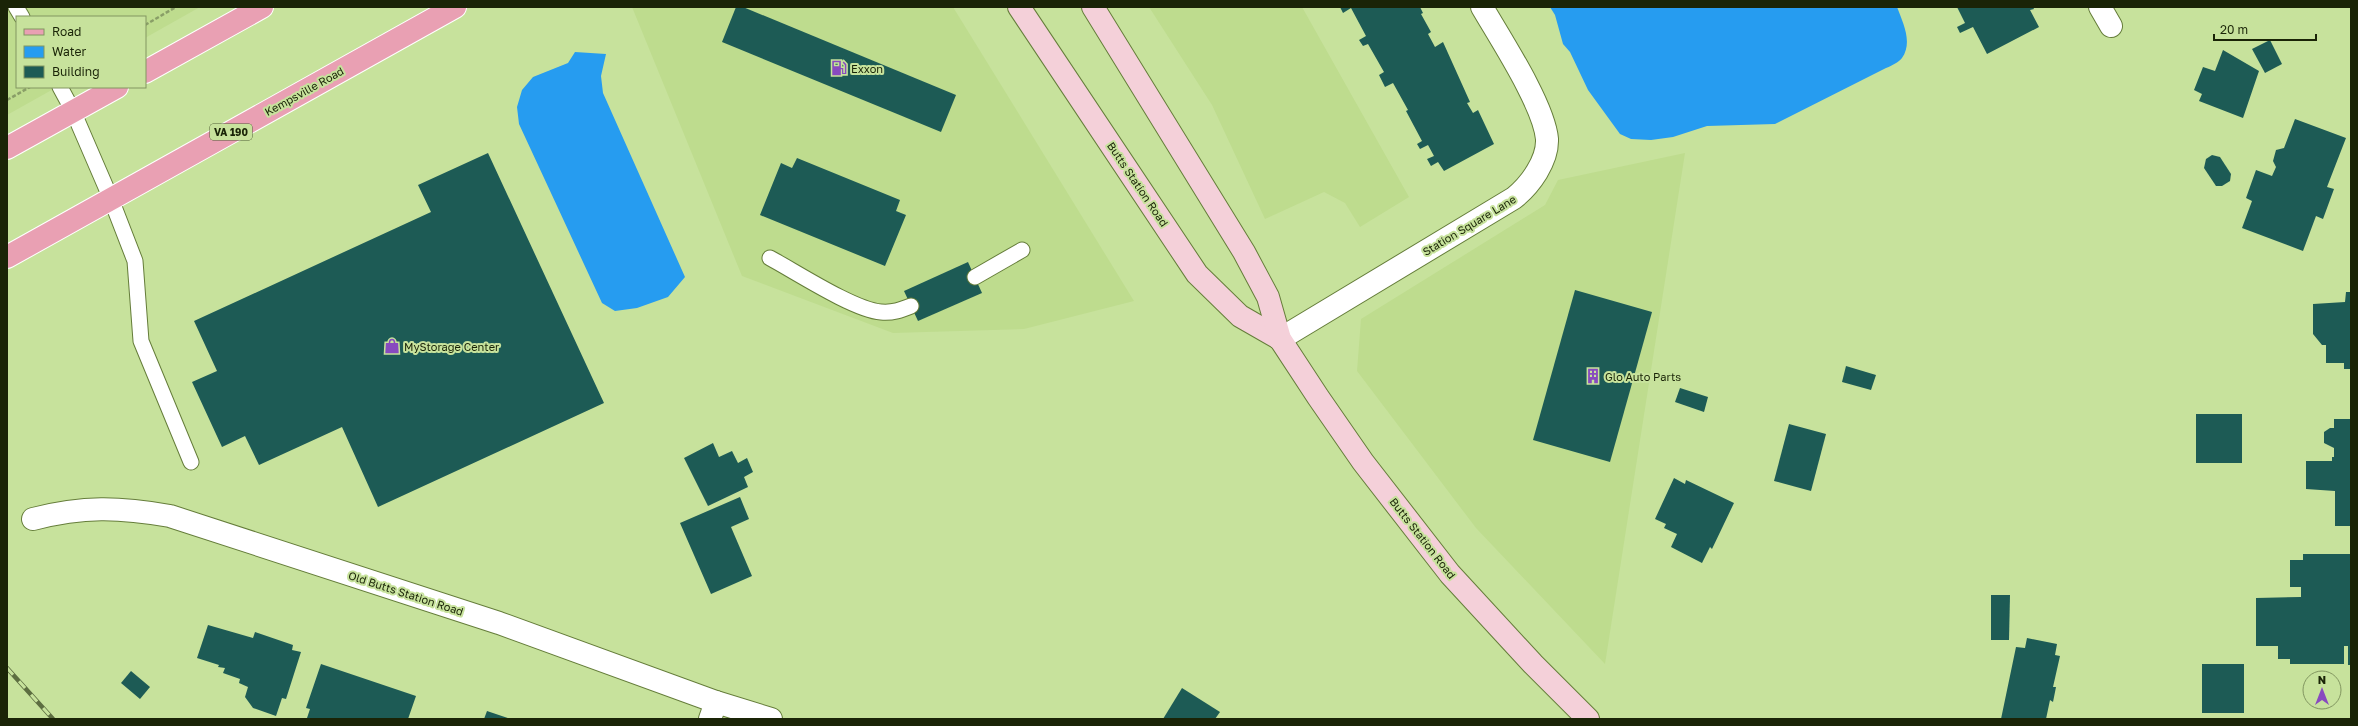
<svg xmlns="http://www.w3.org/2000/svg" width="2358" height="726" viewBox="0 0 2358 726" font-family="'Golos Text',sans-serif">
<style>
.built{fill:#bedc8e}
.water{fill:#269cf0}
.building{fill:#1d5b55}
.lines{fill:none;stroke-linecap:round;stroke-linejoin:round}
.service-casing{stroke:#657d3a;stroke-width:17}
.minor-casing{stroke:#657d3a;stroke-width:24}
.secondary-casing{stroke:#657d3a;stroke-width:24}
.primary-casing{stroke:#fff;stroke-width:24}
.path{stroke:#899e67;stroke-width:2.5;stroke-dasharray:4 2;stroke-linecap:butt}
.service{stroke:#fff;stroke-width:15}
.minor{stroke:#fff;stroke-width:22}
.secondary{stroke:#f4d0d9;stroke-width:22}
.primary{stroke:#e9a0b3;stroke-width:22}
.rail-casing{stroke:#5d6e41;stroke-width:4.5}
.rail{stroke:#c7e29c;stroke-width:3;stroke-dasharray:9;stroke-linecap:butt}
.labels{text-anchor:middle;dominant-baseline:central;stroke-width:4;stroke-linejoin:round;paint-order:stroke}
.shield{fill:#c7e29c;stroke:#4e5d34;stroke-width:1}
.shield-label{font-size:10px;font-weight:bold;fill:#1a2407}
.poi-label{font-size:11px;fill:#1a2407;stroke:#c7e29c;text-anchor:start}
.street-label{font-size:11px;fill:#1a2407;stroke:#c7e29c}
</style>
<rect width="100%" height="100%" fill="#c7e29c"/>
<g class="built">
<polygon points="7,7 200,7 145,38 145,17 17,17 17,87 57,87 7,115"/>
<polygon points="632,7 953,7 1134,301 1024,329 893,333 742,276"/>
<polygon points="1149,7 1302,7 1409,197 1360,227 1345,203 1324,192 1265,219 1212,105"/>
<polygon points="1685,153 1605,664 1476,528 1357,371 1361,319 1545,205 1558,180"/>
</g>
<g class="water">
<path d="M1550,7H1897C1903,23 1913,42 1902,58C1899,62 1891,66 1886,68L1775,124L1707,126L1673,137L1651,140L1631,139L1620,134L1588,90L1570,52L1563,44L1555,15Z"/>
<polygon points="575,52 606,54 601,76 603,93 685,277 668,297 637,308 615,311 602,303 519,124 517,107 522,90 533,77 568,63"/>
</g>
<g class="building">
<polygon points="736,7 743,7 956,95 941,132 722,42"/>
<polygon points="1340,7 1420,7 1423,13 1421,14 1431,32 1428,34 1435,47 1443,42 1470,102 1467,103 1473,113 1478,110 1494,144 1444,171 1438,162 1431,166 1427,159 1434,156 1428,145 1420,149 1417,144 1422,141 1406,111 1408,110 1393,83 1385,87 1379,75 1384,72 1368,44 1363,46 1359,40 1366,36 1351,8 1343,13"/>
<polygon points="1957,7 2033,7 2034,9 2030,10 2039,27 1987,54 1973,27 1960,33 1957,27 1965,23"/>
<polygon points="2270,40 2282,64 2265,73 2252,49"/>
<polygon points="2223,50 2259,71 2243,118 2199,101 2202,94 2194,90 2203,67 2215,71"/>
<polygon points="2295,119 2346,138 2327,187 2334,189 2323,219 2316,216 2303,251 2242,228 2252,201 2246,198 2256,170 2272,176 2276,167 2273,161 2276,150 2284,148"/>
<polygon points="488,153 604,403 378,507 342,427 259,465 245,436 222,447 192,382 217,371 194,321 431,212 418,185"/>
<polygon points="2212,155 2220,157 2231,174 2230,181 2222,186 2216,186 2204,168 2206,159"/>
<polygon points="797,158 900,200 896,211 906,215 885,266 760,215 781,163 792,168"/>
<polygon points="968,262 982,293 918,321 904,291"/>
<polygon points="1575,290 1652,312 1610,462 1533,440"/>
<polygon points="2346,292 2351,292 2351,369 2344,369 2344,363 2326,363 2326,345 2322,345 2313,334 2313,304 2345,302"/>
<polygon points="1846,366 1876,375 1871,390 1842,382"/>
<polygon points="1680,388 1708,397 1704,412 1675,402"/>
<rect x="2196" y="414" width="46" height="49"/>
<polygon points="2334,419 2351,419 2351,526 2335,526 2335,491 2306,489 2306,461 2332,461 2332,457 2334,457 2334,448 2324,443 2324,432 2330,428 2334,428"/>
<polygon points="1789,424 1826,434 1811,491 1774,481"/>
<polygon points="713,443 719,457 732,451 738,463 747,458 753,472 744,477 748,487 708,506 684,458"/>
<polygon points="1674,478 1685,484 1686,480 1734,503 1712,549 1710,547 1702,563 1671,547 1677,534 1664,528 1666,524 1655,519"/>
<polygon points="740,497 749,519 731,527 752,576 711,594 680,523"/>
<polygon points="2303,554 2351,554 2351,665 2348,665 2348,646 2344,646 2344,664 2290,664 2290,659 2278,659 2278,646 2256,646 2256,598 2301,597 2301,587 2290,587 2290,560 2303,560"/>
<polygon points="1991,595 2010,595 2009,640 1991,640"/>
<polygon points="208,625 253,638 255,632 293,645 292,650 301,652 286,699 282,698 276,716 253,708 245,697 248,687 239,683 240,679 223,673 225,668 218,667 219,665 197,658"/>
<polygon points="2027,638 2057,644 2055,655 2060,656 2053,687 2056,687 2053,702 2050,700 2046,719 2001,719 2016,647 2025,648"/>
<polygon points="321,664 416,696 408,719 307,718 310,709 306,708"/>
<rect x="2202" y="664" width="42" height="49"/>
<polygon points="131,671 150,687 140,699 121,683"/>
<polygon points="1182,688 1220,712 1215,719 1163,719"/>
<polygon points="487,711 511,719 484,719"/>
</g>
<g class="lines">
<defs>
<g id="service">
<polyline points="16,7 22,17"/>
<polyline points="60,87 73,111 111,199 135,261 141,341 191,462"/>
<path d="M770,258C796,272 854,310 881,312C893,313 901,310 911,306"/>
<polyline points="975,277 1022,250"/>
</g>
<g id="minor">
<polyline points="2100,7 2111,26"/>
<path d="M1280,339L1514,198C1530,185 1548,161 1547,139C1544,105 1500,38 1482,7"/>
<path d="M33,519C83,506 119,507 170,516L499,623L716,702L771,719"/>
<polyline points="710,719 716,702"/>
</g>
<g id="secondary">
<polyline points="1019,7 1197,274 1240,316 1280,339"/>
<polyline points="1093,7 1244,252 1268,297 1280,339 1318,397 1363,462 1450,574 1533,664 1588,719"/>
</g>
<g id="primary">
<polyline points="145,72 262,7"/>
<polyline points="7,148 117,87"/>
<polyline points="7,257 455,7"/>
</g>
</defs>
<use href="#service" class="service-casing"/>
<use href="#minor" class="minor-casing"/>
<use href="#secondary" class="secondary-casing"/>
<use href="#primary" class="primary-casing"/>
<g class="path">
<polyline points="145,25 176,7"/>
<polyline points="7,100 30,87"/>
</g>
<use href="#service" class="service"/>
<use href="#minor" class="minor"/>
<use href="#secondary" class="secondary"/>
<use href="#primary" class="primary"/>
<defs>
<polyline id="rail" points="7,668 53,719"/>
</defs>
<use href="#rail" class="rail-casing"/>
<use href="#rail" class="rail"/>
</g>
<defs>
<symbol id="fuel-bare" viewBox="-9 -9 18 18"><path d="M-5.5-6h7V0h2V4h1.3V-2.5L3-4.5l.8-.8L6-3V5H2.5V1h-1V6h-7ZM-4.2-4.7v3.2H.2V-4.7Z" fill="#884abf" stroke="#c7e29c" stroke-width="2.5" paint-order="stroke"/></symbol>
<symbol id="shop-bare" viewBox="-9 -9 18 18"><path d="M-5-2.5h2.3a2.7 3.5 0 0 1 5.4 0H5L5.5 6h-11ZM-1.5-2.5h3a1.5 2.3 0 0 0-3 0Z" fill="#884abf" stroke="#c7e29c" stroke-width="2.5" paint-order="stroke"/></symbol>
<symbol id="building-bare" viewBox="-9 -9 18 18"><path d="M-4-6H4V6H1V3H-1V6H-4ZM-2.5-4.3h1.7v1.8h-1.7ZM.8-4.3h1.7v1.8H.8ZM-2.5-1h1.7V.8h-1.7ZM.8-1h1.7V.8H.8Z" fill="#884abf" stroke="#c7e29c" stroke-width="2.5" paint-order="stroke"/></symbol>
</defs>
<g fill-rule="evenodd">
<use href="#fuel-bare" x="828" y="57" width="22" height="22"/>
<use href="#shop-bare" x="381" y="335" width="22" height="22"/>
<use href="#building-bare" x="1582" y="365" width="22" height="22"/>
</g>
<g class="labels">
<rect class="shield" x="210" y="124" width="42" height="16" rx="3"/>
<g class="shield-label">
<text x="231" y="132">VA 190</text>
</g>
<g class="poi-label">
<text x="851" y="68">Exxon</text>
<text x="404" y="346">MyStorage Center</text>
<text x="1605" y="376">Glo Auto Parts</text>
</g>
<g class="street-label">
<text transform="translate(304 91) rotate(-29)">Kempsville Road</text>
<text transform="translate(1138 184) rotate(56)">Butts Station Road</text>
<text transform="translate(1469 225) rotate(-31)">Station Square Lane</text>
<text transform="translate(1423 538) rotate(52)">Butts Station Road</text>
<text transform="translate(406 593) rotate(18)">Old Butts Station Road</text>
</g>
</g>
<rect width="2358" height="726" fill="none" stroke="#1a2407" stroke-width="16"/>
<rect x="16" y="16" width="130" height="72" fill="#c7e29c" stroke="#829660"/>
<rect x="24" y="29" width="20" height="6" fill="#e9a0b3" stroke="#829660"/>
<text x="52" y="36" font-size="12" fill="#1a2407">Road</text>
<rect x="24" y="46" width="20" height="12" fill="#269cf0" stroke="#829660"/>
<text x="52" y="56" font-size="12" fill="#1a2407">Water</text>
<rect x="24" y="66" width="20" height="12" fill="#1d5b55" stroke="#829660"/>
<text x="52" y="76" font-size="12" fill="#1a2407">Building</text>
<g transform="translate(2322 690)"><circle r="19" fill="#c7e29c" stroke="#829660"/>
<path d="M0-3L7 15L0 10L-7 15Z" fill="#884abf"/>
<text y="-6" font-size="11" font-weight="bold" text-anchor="middle" fill="#1a2407">N</text>
</g>
<path d="M2214 34v6h102v-6" fill="none" stroke="#1a2407" stroke-width="2"/>
<text x="2220" y="34" font-size="12" fill="#1a2407" stroke="#c7e29c" stroke-width="3" paint-order="stroke">20 m</text>
</svg>
